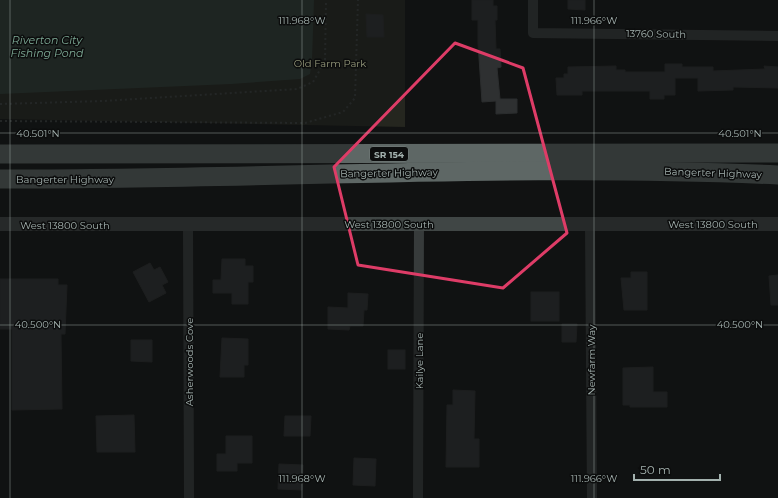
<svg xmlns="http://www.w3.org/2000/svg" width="778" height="498" viewBox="0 0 778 498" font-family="Montserrat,sans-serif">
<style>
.green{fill:#25261f}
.water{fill:#2f3d36}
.building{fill:#2e3031;stroke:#2b2d2e}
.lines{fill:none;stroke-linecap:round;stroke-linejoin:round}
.path{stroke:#3a3f3e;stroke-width:2;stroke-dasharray:2 3;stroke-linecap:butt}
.street{stroke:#373b3b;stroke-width:10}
.secondary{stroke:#404645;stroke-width:14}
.highway{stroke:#5e6765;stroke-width:19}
.marked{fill:none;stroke:#de3c67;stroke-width:3;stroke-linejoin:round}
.ticks{fill:none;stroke:#a3b1ae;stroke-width:1;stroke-opacity:0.45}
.labels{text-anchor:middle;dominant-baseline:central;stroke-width:3;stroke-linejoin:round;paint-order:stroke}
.shield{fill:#0c0d0d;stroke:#76807e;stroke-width:1}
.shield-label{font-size:9px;font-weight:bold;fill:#a3b1ae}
.street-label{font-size:10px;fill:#a3b1ae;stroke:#0c0d0d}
.park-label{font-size:10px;fill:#969a7c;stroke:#0c0d0d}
.water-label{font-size:11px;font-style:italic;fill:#7da995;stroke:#0c0d0d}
.ticks-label{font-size:10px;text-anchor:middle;fill:#a3b1ae;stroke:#0c0d0d;stroke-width:3;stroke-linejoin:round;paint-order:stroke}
</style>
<rect width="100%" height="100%" fill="#111212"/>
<polygon class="green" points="0,0 405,0 405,127 0,119"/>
<polygon class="water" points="0,0 314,0 312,60 310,74 300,79 231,84 0,94"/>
<g class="building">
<polygon points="472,0 493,0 493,6 497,6 497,20 495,20 496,49 500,49 501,67 497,68 500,99 517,99 517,113 496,114 496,101 482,102 478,43 478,20 472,20"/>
<polygon points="568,0 585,0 585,10 568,9"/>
<polygon points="366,14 383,15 384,37 367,37"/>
<polygon points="665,64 682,64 682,67 713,67 713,71 765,69 764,66 778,67 778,88 733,87 733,90 698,91 698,78 675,78 675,95 664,95 664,99 650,99 650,91 582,91 582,95 557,95 556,78 564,78 564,74 568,74 568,67 616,66 616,70 625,70 625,72 665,72"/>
<polygon points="222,259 245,259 245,266 253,266 253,282 248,282 248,304 232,304 232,293 213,293 213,280 221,280"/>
<polygon points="150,263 154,270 160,267 168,282 162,285 166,293 149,302 133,272"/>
<polygon points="631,272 647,272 647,310 624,310 621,278 631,278"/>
<polygon points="778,275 778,305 771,305 769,276"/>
<polygon points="0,279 58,279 58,285 67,285 65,334 61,334 62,409 12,410 12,329 0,329"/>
<rect x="531" y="292" width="28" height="29"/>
<polygon points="348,293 368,294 367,310 364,310 363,326 350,326 349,330 328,329 328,307 348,308"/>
<polygon points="562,324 577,324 576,342 562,342"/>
<polygon points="222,338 248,339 248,365 244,365 244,377 220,377"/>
<polygon points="131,340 152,340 152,362 131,361"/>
<rect x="388" y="350" width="17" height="19"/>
<polygon points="653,367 653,392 667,392 667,407 630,407 630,405 623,405 623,368"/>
<polygon points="453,390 475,391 474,439 479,439 479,467 446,467 447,405 453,405"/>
<polygon points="134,415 135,452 97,452 96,416"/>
<polygon points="285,416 311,416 310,436 284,436"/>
<polygon points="226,436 252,436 252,463 237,463 237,471 217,471 217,454 226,454"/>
<polygon points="354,458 376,459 375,486 353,485"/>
<polygon points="279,464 303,465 302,490 278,489"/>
</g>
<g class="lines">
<g class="path">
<polyline points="0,104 103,101 297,89 313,82 325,61 326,0"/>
<polyline points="0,121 305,123 343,112 355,98 358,0"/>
</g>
<g class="street">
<polyline points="533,0 533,33 778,36"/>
<polyline points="590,223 592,498"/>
<polyline points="188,225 189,498"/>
<polyline points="418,498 419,224"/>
</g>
<polyline class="secondary" points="0,224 778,224"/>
<g class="highway">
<polyline points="0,154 778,153"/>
<path d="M0,179C259,180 519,163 778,175"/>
</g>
</g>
<path d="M0 0H778V498H0ZM455,43L523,68L567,233L503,288L358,265L334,167Z" fill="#111212" fill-opacity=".55" fill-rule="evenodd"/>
<path class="marked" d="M455,43L523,68L567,233L503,288L358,265L334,167Z"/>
<path class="ticks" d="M10,0V498M302,0V498M594,0V498M0,133H778M0,325H778"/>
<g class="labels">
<rect class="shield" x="370" y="147" width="38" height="14" rx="3"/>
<g class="shield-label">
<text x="389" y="154">SR 154</text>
</g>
<g class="street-label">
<text transform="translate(656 34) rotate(1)">13760 South</text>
<text transform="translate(389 173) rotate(-1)">Bangerter Highway</text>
<text transform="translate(713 173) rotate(2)">Bangerter Highway</text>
<text x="65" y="179">Bangerter Highway</text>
<text x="389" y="224">West 13800 South</text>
<text x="713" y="224">West 13800 South</text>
<text x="65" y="225">West 13800 South</text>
<text transform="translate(591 360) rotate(-90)">Newfarm Way</text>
<text transform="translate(419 361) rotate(-90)">Kailye Lane</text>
<text transform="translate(189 362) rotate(-90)">Asherwoods Cove</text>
</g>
<g class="park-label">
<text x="330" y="63">Old Farm Park</text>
</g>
<g class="water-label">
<text x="47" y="40">Riverton City<tspan x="47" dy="13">Fishing Pond</tspan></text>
</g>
</g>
<g class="ticks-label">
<text x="302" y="24">111.968°W</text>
<text x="594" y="24">111.966°W</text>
<text x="38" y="137">40.501°N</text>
<text x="740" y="137">40.501°N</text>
<text x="38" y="328">40.500°N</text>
<text x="740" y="328">40.500°N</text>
<text x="302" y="482">111.968°W</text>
<text x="594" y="482">111.966°W</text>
</g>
<path d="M634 474v6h86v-6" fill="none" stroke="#a3b1ae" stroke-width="2"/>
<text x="640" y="474" font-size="12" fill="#a3b1ae" stroke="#0c0d0d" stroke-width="3" paint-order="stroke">50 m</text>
</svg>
